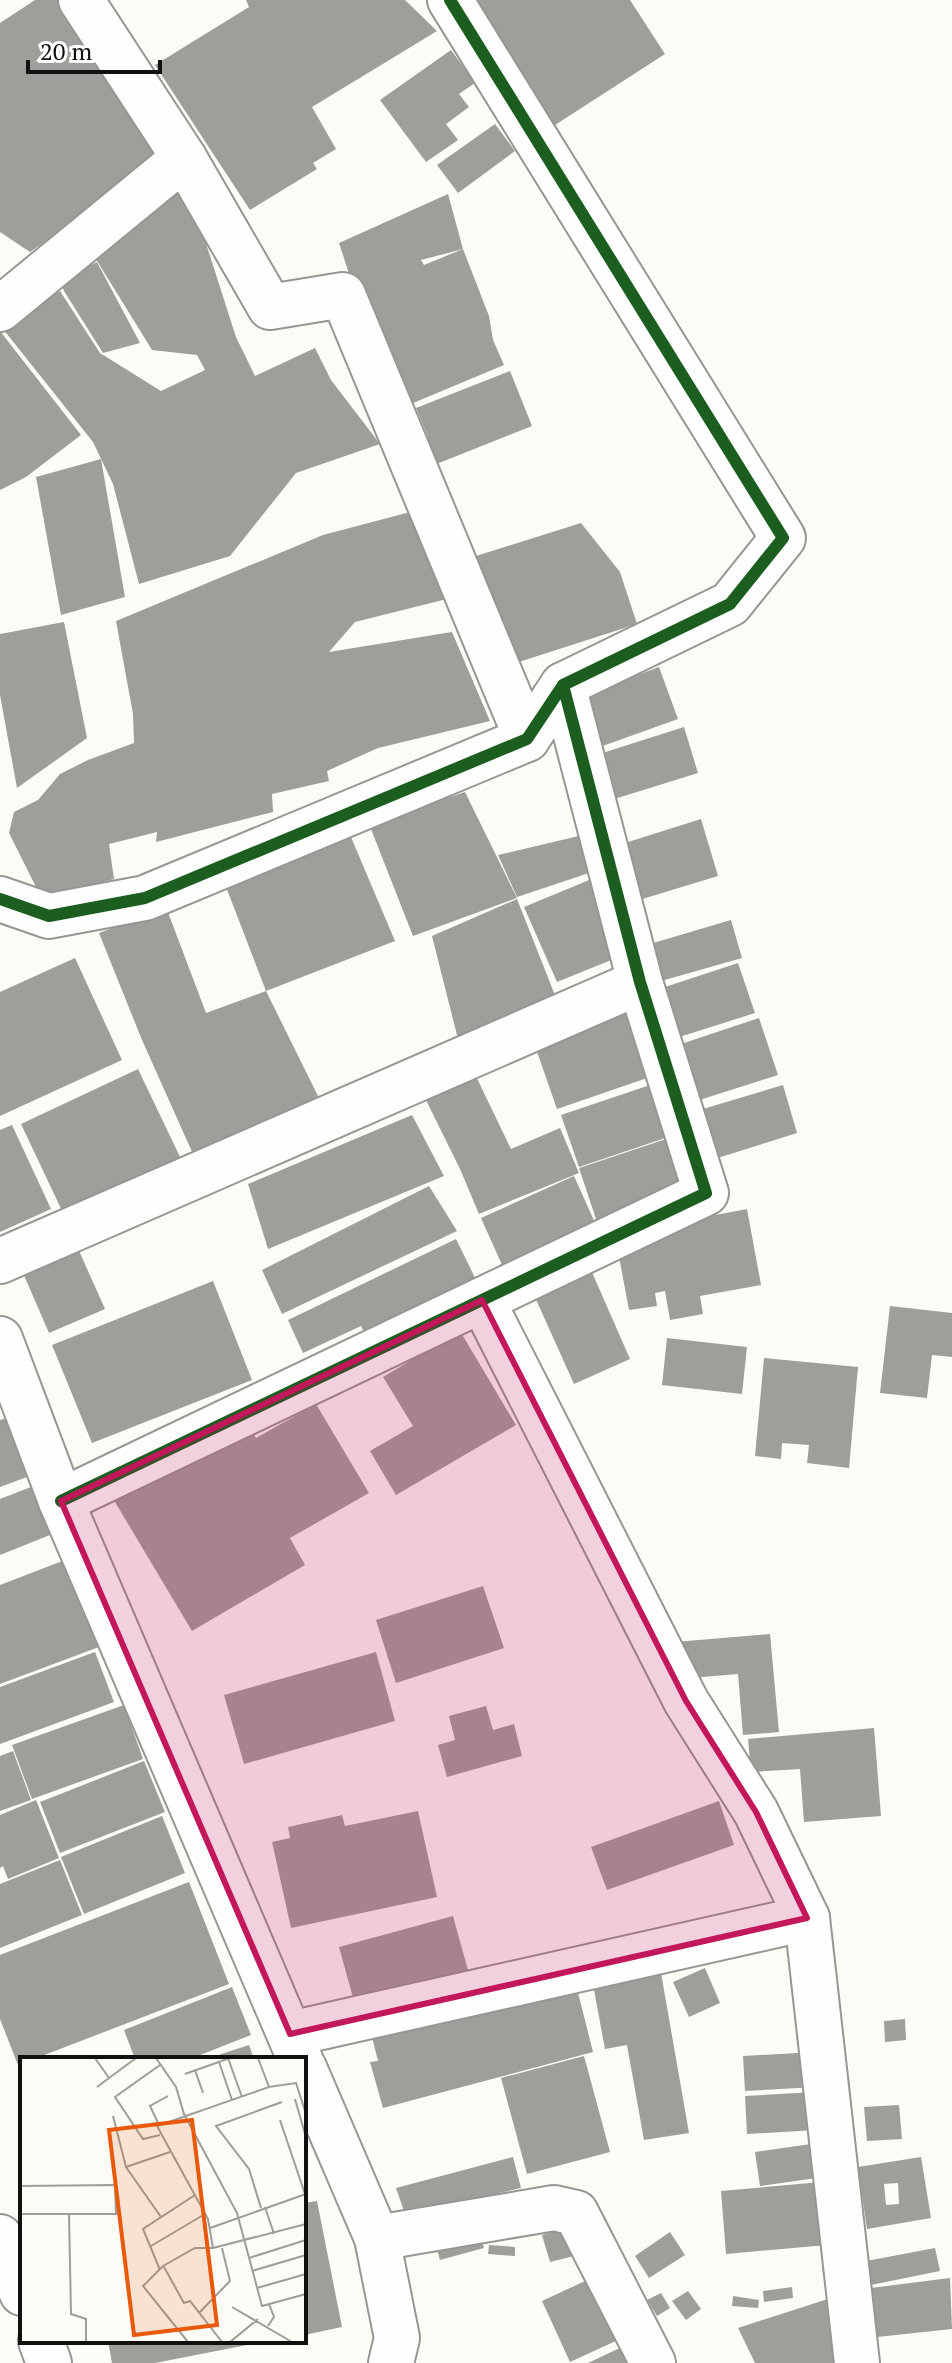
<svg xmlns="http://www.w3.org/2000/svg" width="952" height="2363" viewBox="0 0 952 2363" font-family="'PT Serif',serif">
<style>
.building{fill:#a09e9a;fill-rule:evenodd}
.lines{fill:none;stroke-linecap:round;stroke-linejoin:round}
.minor-casing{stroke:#969693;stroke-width:48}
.minor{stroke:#fffefe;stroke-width:44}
.cycleway-casing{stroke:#fff;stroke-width:17}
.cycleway{stroke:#1b5e20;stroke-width:12}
.marked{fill:#c2185b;fill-opacity:0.2;stroke:#c2185b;stroke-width:6;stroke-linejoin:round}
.inset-road{fill:none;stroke:#9e9d99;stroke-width:2}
.view{fill:#e8590c;fill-opacity:0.15;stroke:#e8590c;stroke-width:4}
.inset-edge{fill:none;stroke:#101010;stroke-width:4}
</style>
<rect width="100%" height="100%" fill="#fcfbf5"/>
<g class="building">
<polygon points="35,0 68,0 173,153 30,252 0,232 0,23"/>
<polygon points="246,0 405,0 437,31 312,107 336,149 313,163 317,169 250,210 155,65 249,7"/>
<polygon points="471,0 630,0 665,54 552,127"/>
<polygon points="451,50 475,83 459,94 469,107 446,124 458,140 426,162 380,100"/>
<polygon points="495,124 515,151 458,193 437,165"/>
<polygon points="186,181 236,337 255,376 315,348 331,380 380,444 296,473 230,556 139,584 113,484 93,442 3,329 60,291 100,353 161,391 205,370 197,355 152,350 86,243"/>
<polygon points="448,194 463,249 421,260 424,265 463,249 489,316 493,340 504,365 406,406 355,292 339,243"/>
<polygon points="97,262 140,343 103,353 64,291 60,281"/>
<polygon points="0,331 81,435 26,477 0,490"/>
<polygon points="510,371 532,426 429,467 418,441 428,437 416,408"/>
<polygon points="101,459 125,597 61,615 36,477"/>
<polygon points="414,511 447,599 355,622 329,652 452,632 490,721 378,748 327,771 329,781 272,794 273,812 156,842 157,832 109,844 114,879 42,899 9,833 14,812 38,800 60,774 88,760 134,743 133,714 116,621 323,535"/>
<polygon points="581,523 620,572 637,624 500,668 457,562"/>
<polygon points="64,622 87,738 17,788 0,695 0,634"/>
<polygon points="659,667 678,719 597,748 578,697"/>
<polygon points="684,727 698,773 608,801 593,756"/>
<polygon points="465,792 517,898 413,936 369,824"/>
<polygon points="701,819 718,876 626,904 609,848"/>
<polygon points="348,830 395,941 266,991 319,1098 193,1154 142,1040 99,933 166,907 206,1013 266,991 223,879"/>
<polygon points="587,834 598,870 517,897 498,855"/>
<polygon points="594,878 626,954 557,982 524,907"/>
<polygon points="517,899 560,1008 458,1039 432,936"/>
<polygon points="731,920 742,958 654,983 643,946"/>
<polygon points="75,958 122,1060 0,1116 0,992"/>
<polygon points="738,963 755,1013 670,1040 653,991"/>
<polygon points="619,992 650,1077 557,1109 527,1023"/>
<polygon points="759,1018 778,1075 693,1102 675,1046"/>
<polygon points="471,1066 511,1149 560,1128 579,1173 479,1214 460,1169 421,1090"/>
<polygon points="138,1069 181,1159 64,1215 21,1124"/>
<polygon points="653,1084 671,1136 579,1167 561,1115"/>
<polygon points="783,1085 797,1133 708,1161 693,1112"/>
<polygon points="412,1115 444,1176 268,1249 248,1184"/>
<polygon points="12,1125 51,1209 0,1232 0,1130"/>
<polygon points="669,1138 687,1192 597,1222 579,1168"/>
<polygon points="574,1176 596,1225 503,1267 481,1218"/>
<polygon points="429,1186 457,1231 282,1314 262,1270"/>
<polygon points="747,1209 761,1285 700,1296 703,1314 670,1320 665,1291 655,1293 657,1306 629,1310 617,1246 647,1228"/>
<polygon points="72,1235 105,1309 49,1333 17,1259"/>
<polygon points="456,1239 482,1292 371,1346 361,1326 303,1353 288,1320"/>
<polygon points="591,1270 630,1359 574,1384 534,1295"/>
<polygon points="213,1281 252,1380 92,1443 52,1345"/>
<polygon points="890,1306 952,1313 952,1357 932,1355 927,1398 880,1393"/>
<polygon points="460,1331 516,1425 396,1495 370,1451 413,1426 383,1377"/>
<polygon points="667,1338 747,1347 742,1394 662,1385"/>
<polygon points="764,1358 858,1367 849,1468 807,1463 809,1445 782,1443 781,1459 755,1456"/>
<polygon points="316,1404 369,1493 290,1538 305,1565 192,1631 109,1492 248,1424 256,1438"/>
<polygon points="14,1416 35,1474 0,1487 0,1420"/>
<polygon points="36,1485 55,1533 0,1555 0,1499"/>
<polygon points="65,1560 99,1647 0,1684 0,1585"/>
<polygon points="483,1586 504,1648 396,1683 376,1620"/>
<polygon points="770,1634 779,1732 743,1735 738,1674 678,1679 675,1642"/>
<polygon points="95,1652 114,1702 0,1744 0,1687"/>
<polygon points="376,1652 395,1721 244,1764 224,1695"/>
<polygon points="124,1705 143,1759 32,1799 12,1745"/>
<polygon points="486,1706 493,1730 514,1724 522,1756 447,1777 438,1745 455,1740 449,1716"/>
<polygon points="874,1728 881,1816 804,1822 800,1769 751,1772 748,1739"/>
<polygon points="13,1751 31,1800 0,1811 0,1756"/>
<polygon points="144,1761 165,1812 60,1853 40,1802"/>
<polygon points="36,1800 59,1858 8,1879 3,1866 0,1868 0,1815"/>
<polygon points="719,1801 734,1845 607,1890 591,1847"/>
<polygon points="418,1811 437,1897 291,1928 272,1842 290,1838 288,1827 342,1815 345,1826"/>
<polygon points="162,1816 185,1873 84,1914 61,1857"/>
<polygon points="60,1860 82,1915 0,1948 0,1884"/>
<polygon points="189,1882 229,1984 34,2059 22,2059 22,2064 18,2065 0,2019 0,1955"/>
<polygon points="453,1916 471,1981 357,2012 339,1947"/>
<polygon points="660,1967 689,2133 644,2140 627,2045 605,2049 592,1979"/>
<polygon points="705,1968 720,2003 689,2017 673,1982"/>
<polygon points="573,1973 593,2052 383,2108 370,2062 378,2061 371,2033"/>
<polygon points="232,1987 251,2035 190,2059 135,2059 124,2030"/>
<polygon points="905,2019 906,2040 885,2042 884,2021"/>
<polygon points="249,2045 254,2059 209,2059 209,2058"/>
<polygon points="815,2052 816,2087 745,2091 743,2056"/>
<polygon points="584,2056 610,2152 527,2174 501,2078"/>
<polygon points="814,2092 816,2130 747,2134 745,2096"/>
<polygon points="899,2105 902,2139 867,2141 864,2107"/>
<polygon points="825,2142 831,2176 760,2186 755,2152"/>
<polygon points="513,2157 521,2188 405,2214 396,2188"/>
<path d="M921,2157L931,2218L867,2229L858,2167ZM898,2183L899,2204L886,2205L884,2184Z"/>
<polygon points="821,2182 827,2245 726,2254 721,2191"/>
<polygon points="317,2201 342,2327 304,2335 304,2203"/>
<polygon points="578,2225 586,2253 550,2262 542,2235"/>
<polygon points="478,2227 484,2248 440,2260 434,2239"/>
<polygon points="670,2232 685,2255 649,2278 635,2256"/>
<polygon points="489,2245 515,2247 515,2256 488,2254"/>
<polygon points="935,2248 940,2271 866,2286 861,2262"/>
<polygon points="613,2268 642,2329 570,2362 542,2301"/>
<polygon points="950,2278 952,2329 877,2337 871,2288"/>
<polygon points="792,2287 793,2298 764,2302 763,2291"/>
<polygon points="688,2291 701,2309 686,2320 672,2301"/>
<polygon points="661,2293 670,2308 657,2316 647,2300"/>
<polygon points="733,2296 759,2300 758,2308 732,2306"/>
<polygon points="834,2297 845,2363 755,2363 738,2328"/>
<polygon points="643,2337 656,2363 588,2363"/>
<polygon points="108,2341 262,2341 263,2342 155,2363 112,2363"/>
</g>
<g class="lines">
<defs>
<g id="minor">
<polyline points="81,0 184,158 270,307 343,295 527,739"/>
<polyline points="0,309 184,158"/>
<polyline points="0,899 49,916 145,898 527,739 563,685 730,604 783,538 450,0"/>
<polyline points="0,1261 640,982"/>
<polyline points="482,1300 686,1701 756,1812 807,1918 857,2363"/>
<polyline points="0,1339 61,1501 300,2059"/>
<polyline points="61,1501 706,1193 640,982 563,685"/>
<polyline points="290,2034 807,1918"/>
<polyline points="304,2068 377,2238 397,2338 391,2363"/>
<polyline points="0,2237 22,2293"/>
<polyline points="377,2238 554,2208 576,2213 653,2363"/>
<polyline points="41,2341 49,2363"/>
</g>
</defs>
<use href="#minor" class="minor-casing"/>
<use href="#minor" class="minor"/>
<defs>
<g id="cycleway">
<polyline points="0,899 49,916 145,898 527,739 563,685 730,604 783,538 450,0"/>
<polyline points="61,1501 706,1193 640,982 563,685"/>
</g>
</defs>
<use href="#cycleway" class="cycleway-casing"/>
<use href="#cycleway" class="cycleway"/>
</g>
<path class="marked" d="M482,1300L686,1701L756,1812L807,1918L290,2034L61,1501Z"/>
<g transform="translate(20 2057)">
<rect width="286" height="286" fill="#fcfbf5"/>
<path class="inset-road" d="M75,1L89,21M136,1L156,30L164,57L217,156L242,249L286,237M208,1L222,40M238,1L249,30L276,26L286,57M199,5L212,43M140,8L95,40L123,82L140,78M175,13L183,36M165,17L210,1M77,30L116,1M249,30L137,69L188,162L193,191L286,167M275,42L285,77M93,59L106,110L141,160M260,63L285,137M138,66L130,49L148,39M106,110L150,95M0,129L95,128L96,157H0M245,150L254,177M241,151L229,112L196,69L262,45M49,157L51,257L66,262V285M190,171L286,137M131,189L185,157M229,201L286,183M144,210L164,246L170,244L202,285M140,213L123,172L175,138M232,214L286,198M237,231L286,217M212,250L272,285M179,256L210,224L202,191M248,269L254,260L249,247M168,285L123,229L143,209L175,191H193M210,285L238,262"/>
<path class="view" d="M172,63L197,268L114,278L89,73Z"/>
<rect width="286" height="286" class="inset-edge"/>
</g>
<path d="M28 60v12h132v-12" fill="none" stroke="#101010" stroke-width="4"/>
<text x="40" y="60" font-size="24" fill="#101010" stroke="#ffffff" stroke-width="6" paint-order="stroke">20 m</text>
</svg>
